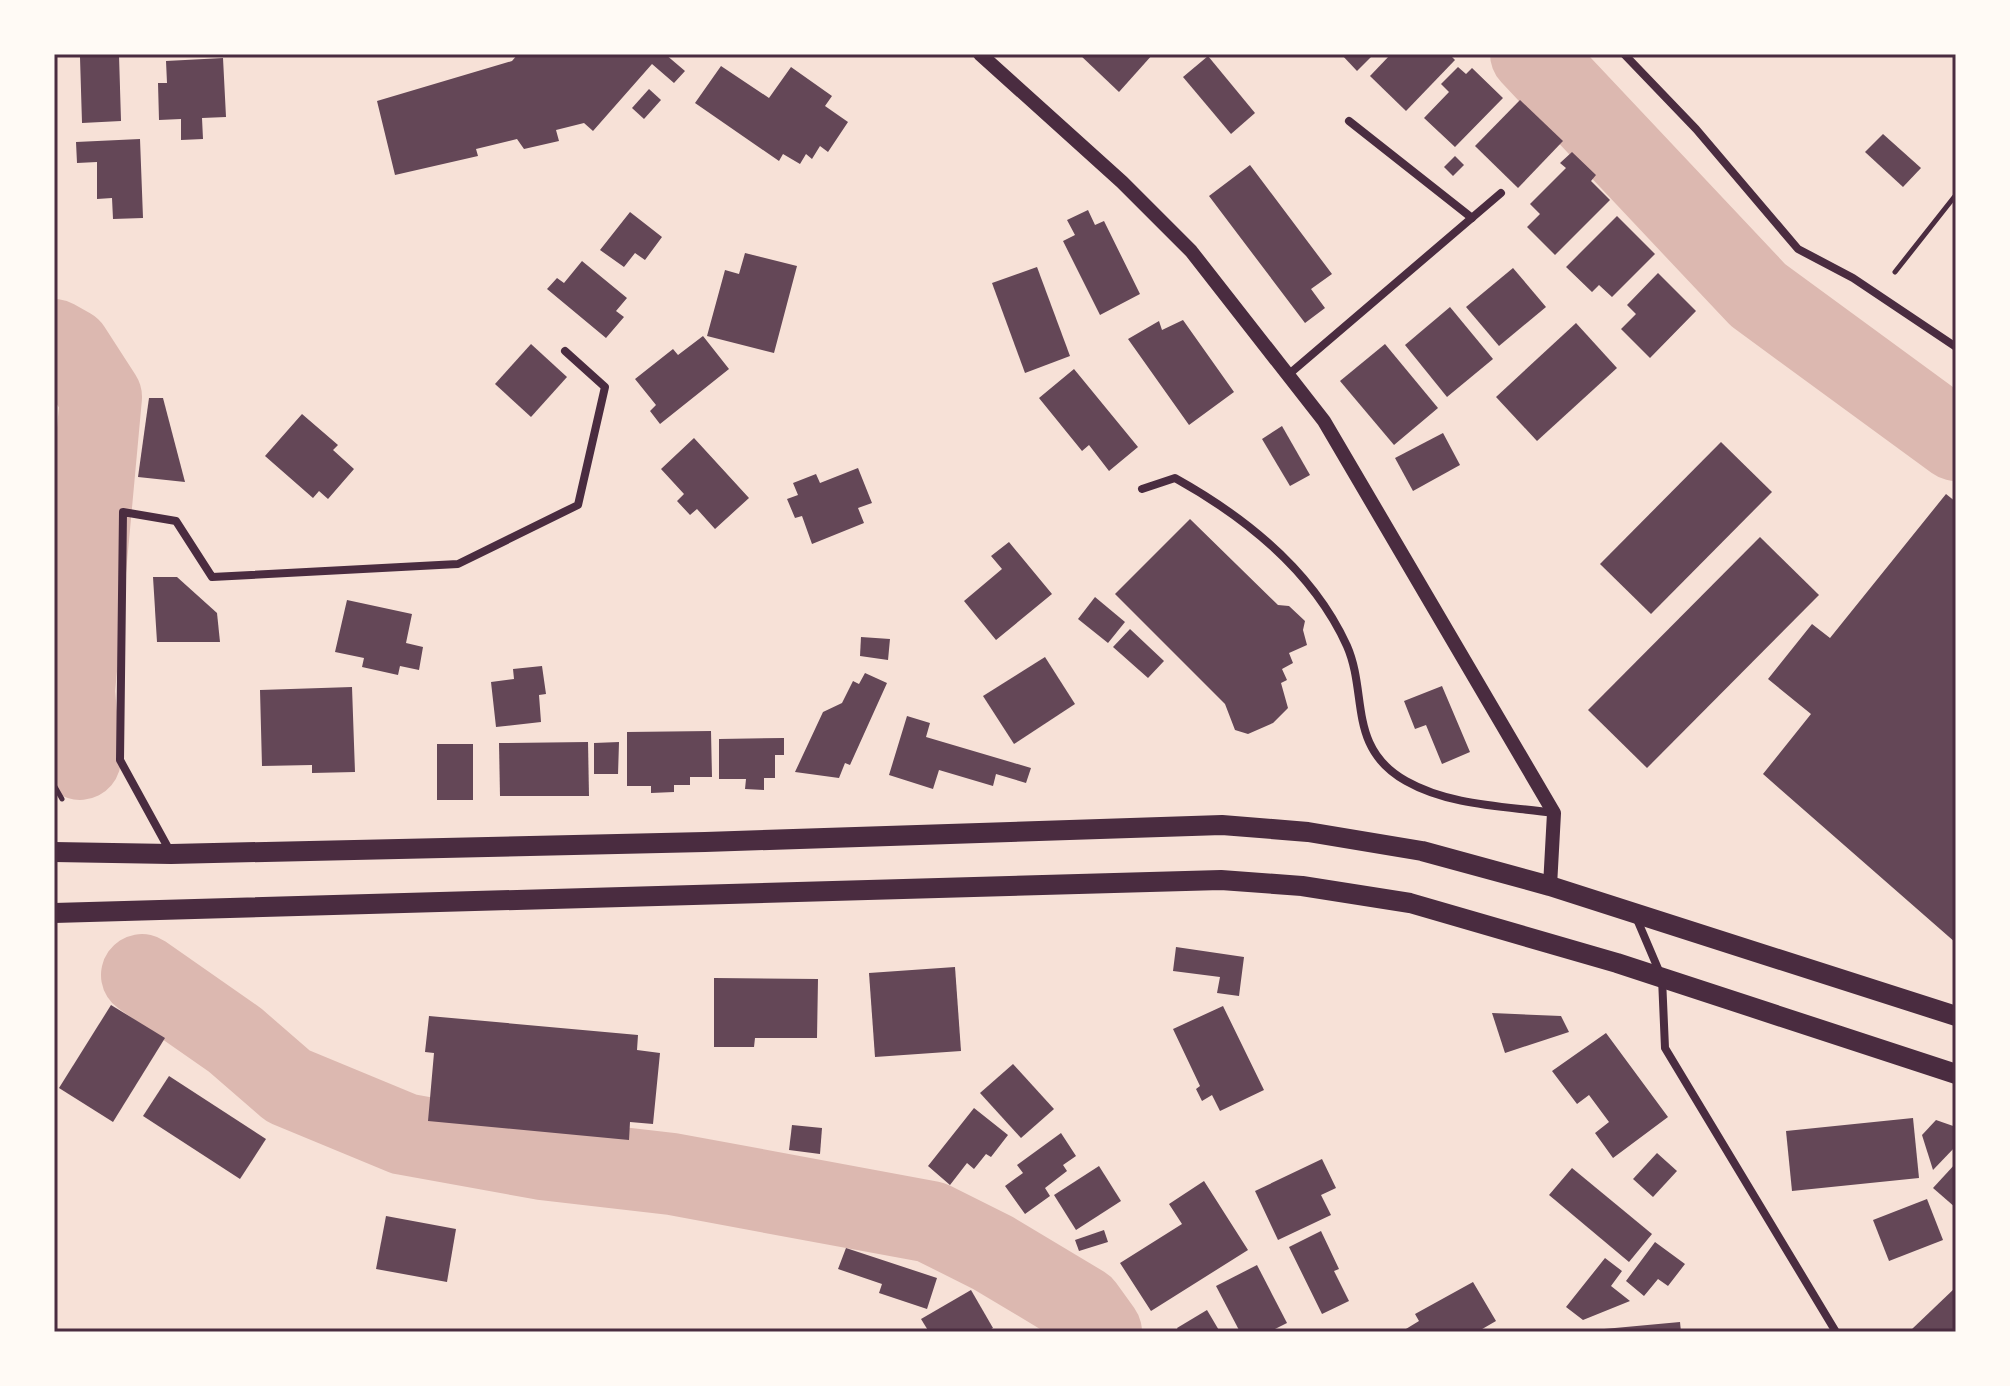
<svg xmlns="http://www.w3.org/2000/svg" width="2010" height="1386" viewBox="0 0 2010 1386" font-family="'Space Grotesk',sans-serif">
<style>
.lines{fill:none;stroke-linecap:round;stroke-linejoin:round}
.river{stroke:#dcb8b0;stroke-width:82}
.building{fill:#644757}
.path{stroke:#4a2c40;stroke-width:5}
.minor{stroke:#4a2c40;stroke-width:8}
.tertiary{stroke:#4a2c40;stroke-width:14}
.primary{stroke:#4a2c40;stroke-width:20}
.neatline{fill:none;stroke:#4a2c40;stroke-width:3}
</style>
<rect width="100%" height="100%" fill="#f7e1d7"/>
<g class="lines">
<g class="river">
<polyline points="1531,54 1758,295 1956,440"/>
<polyline points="54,340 70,349 101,397 74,691 80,759"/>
<polyline points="142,975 235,1040 288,1086 404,1134 542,1159 672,1174 931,1222 993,1253 1083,1307 1101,1332"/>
</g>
</g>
<g class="building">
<polygon points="518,54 665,54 685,71 674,83 652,64 593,131 584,123 556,130 559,141 524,149 517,139 476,149 478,156 395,175 377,101 512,61"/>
<polygon points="1079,54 1153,54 1119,92"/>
<polygon points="1341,54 1374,54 1357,71"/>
<polygon points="1391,54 1449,54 1455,60 1406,111 1370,76"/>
<polygon points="119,55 121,121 82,123 80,57"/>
<polygon points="1208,56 1255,113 1231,134 1183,77"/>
<polygon points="223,58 226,117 202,118 203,139 181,140 181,119 159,120 158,83 167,83 166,61"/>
<polygon points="721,66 769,98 791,67 832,96 825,106 848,122 828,152 820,146 812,159 806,154 800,164 783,154 779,161 695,103"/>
<polygon points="1458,67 1466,74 1472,68 1503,98 1455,147 1424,118 1449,92 1441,84"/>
<polygon points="649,89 661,100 644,119 632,108"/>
<polygon points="1520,100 1563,141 1518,188 1475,146"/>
<polygon points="1883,134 1921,168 1903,187 1865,152"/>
<polygon points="140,139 143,218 113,219 112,198 97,199 97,162 77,163 76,142"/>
<polygon points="1572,152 1596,175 1591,181 1610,200 1555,255 1527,227 1540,214 1530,204 1566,168 1560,163"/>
<polygon points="1455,156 1464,165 1453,176 1444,167"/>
<polygon points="1250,165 1332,274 1311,289 1325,308 1305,323 1209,196"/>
<polygon points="1088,210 1095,225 1104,221 1140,294 1100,315 1063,241 1075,235 1067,220"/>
<polygon points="630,212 662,237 645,260 635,253 624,267 600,250"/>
<polygon points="1617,216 1655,254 1612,297 1599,285 1592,292 1566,267"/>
<polygon points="745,253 797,266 774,353 707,336 725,270 739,274"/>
<polygon points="582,261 627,298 616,311 624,317 606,338 547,289 557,278 564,283"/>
<polygon points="1037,267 1070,356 1025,373 992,283"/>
<polygon points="1513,268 1546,307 1499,346 1466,307"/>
<polygon points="1658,273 1696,311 1650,358 1621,329 1636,314 1627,305"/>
<polygon points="1450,307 1493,359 1447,397 1405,345"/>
<polygon points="1183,320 1234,392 1189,425 1128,339 1159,321 1162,330"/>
<polygon points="1576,323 1617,368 1537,441 1496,397"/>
<polygon points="703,336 729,369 660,424 650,411 656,405 635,379 673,349 678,355"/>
<polygon points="531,344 567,377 531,417 495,384"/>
<polygon points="1385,344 1438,408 1394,445 1340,381"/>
<polygon points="1074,369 1138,447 1109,471 1089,445 1082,451 1039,398"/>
<polygon points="149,398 163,398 185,482 138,477"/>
<polygon points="302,414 338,445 333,450 354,469 328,499 319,491 313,498 265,456"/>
<polygon points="1282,426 1310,475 1290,486 1262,439"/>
<polygon points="1443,433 1460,465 1413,491 1395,458"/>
<polygon points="694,438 749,498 715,529 697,509 690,515 677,501 684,494 661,469"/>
<polygon points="1721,442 1772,492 1651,614 1600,564"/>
<polygon points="858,468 872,503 858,508 864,523 812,544 802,516 795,518 787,499 798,495 793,483 816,474 820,483"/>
<polygon points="1946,494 1956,502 1956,943 1763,774 1811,714 1768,679 1812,624 1830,638"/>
<polygon points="1190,519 1278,605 1289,606 1305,621 1303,630 1307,645 1289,653 1293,663 1282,669 1287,680 1281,683 1288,708 1273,723 1248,734 1235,730 1225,704 1115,594"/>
<polygon points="1760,537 1819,595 1647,768 1588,710"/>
<polygon points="1009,542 1052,594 996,640 964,601 1002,569 991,556"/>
<polygon points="153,577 177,577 217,613 220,642 157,642"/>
<polygon points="1095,597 1125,622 1108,643 1078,619"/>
<polygon points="347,600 412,614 406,643 423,647 419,670 400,666 398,675 362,667 364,658 335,652"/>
<polygon points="1130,629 1164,661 1148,678 1113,647"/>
<polygon points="861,637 890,639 888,660 860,656"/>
<polygon points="1045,657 1075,704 1014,744 983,696"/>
<polygon points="542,666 546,694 539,695 541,722 496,727 491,682 514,679 513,669"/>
<polygon points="865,673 887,683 850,765 845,763 839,778 795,772 823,712 842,703 853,681 859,684"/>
<polygon points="1442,686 1470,752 1442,764 1426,725 1415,729 1404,701"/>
<polygon points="352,687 355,772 312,773 312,765 262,766 260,690"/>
<polygon points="907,716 930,723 926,737 1031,768 1026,783 996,774 993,786 939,770 933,789 889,775"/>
<polygon points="711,731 712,777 690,777 690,785 674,785 674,792 651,793 651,786 627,786 627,732"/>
<polygon points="784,738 784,755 775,755 775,778 764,778 764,790 745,789 746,779 719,779 719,739"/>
<polygon points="588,742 589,796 500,796 499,743"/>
<polygon points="619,742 618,774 594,774 594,743"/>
<rect x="437" y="744" width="36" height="56"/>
<polygon points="1176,947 1244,957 1239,996 1217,993 1220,977 1173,971"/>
<polygon points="955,967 961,1051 875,1057 869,973"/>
<polygon points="714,978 818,979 817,1038 755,1038 754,1047 714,1047"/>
<polygon points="111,1005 165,1038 113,1122 59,1088"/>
<polygon points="1223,1006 1264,1090 1220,1111 1212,1095 1202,1101 1196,1089 1200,1086 1173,1029"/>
<polygon points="1492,1013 1561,1016 1569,1032 1505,1053"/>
<polygon points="429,1016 638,1035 637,1050 660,1053 653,1124 630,1122 629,1140 428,1121 434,1053 425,1052"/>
<polygon points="1606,1033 1668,1117 1613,1158 1595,1133 1609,1122 1589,1095 1577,1104 1552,1071"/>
<polygon points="1013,1064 1054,1109 1021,1138 980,1093"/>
<polygon points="169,1076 266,1139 240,1179 143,1116"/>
<polygon points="974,1108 1008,1135 991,1157 986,1154 974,1169 967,1163 950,1185 928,1166"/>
<polygon points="1913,1118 1919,1178 1792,1191 1786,1131"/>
<polygon points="1936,1120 1956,1127 1956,1146 1933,1170 1922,1135"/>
<polygon points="792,1125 822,1128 820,1154 789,1150"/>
<polygon points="1061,1133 1076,1156 1063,1165 1067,1171 1045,1188 1050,1196 1025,1214 1005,1186 1023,1173 1017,1165"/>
<polygon points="1657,1153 1677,1171 1653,1197 1633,1179"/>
<polygon points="1322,1159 1336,1188 1321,1195 1331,1215 1278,1240 1255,1191"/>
<polygon points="1956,1163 1956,1208 1933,1188"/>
<polygon points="1099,1166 1121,1201 1076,1230 1054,1195"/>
<polygon points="1572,1168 1652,1234 1629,1262 1549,1195"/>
<polygon points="1204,1181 1248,1250 1151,1311 1120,1263 1182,1224 1169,1204"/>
<polygon points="1927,1199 1943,1240 1889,1261 1873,1220"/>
<polygon points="386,1216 456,1229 447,1282 376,1269"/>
<polygon points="1104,1230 1108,1242 1079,1251 1075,1240"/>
<polygon points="1321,1231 1339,1269 1334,1271 1349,1301 1322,1314 1289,1247"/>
<polygon points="1655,1242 1685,1264 1668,1286 1658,1279 1644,1296 1626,1281"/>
<polygon points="846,1248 937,1278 927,1309 879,1293 882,1284 838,1269"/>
<polygon points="1605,1258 1622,1271 1611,1286 1630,1301 1583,1320 1566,1307"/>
<polygon points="1257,1265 1287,1323 1269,1332 1240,1332 1216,1286"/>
<polygon points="1473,1282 1496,1321 1477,1332 1401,1332 1419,1321 1415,1314"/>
<polygon points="1956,1287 1956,1332 1913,1332 1911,1330"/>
<polygon points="971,1290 993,1328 986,1332 929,1332 921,1319"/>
<polygon points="1207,1310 1220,1332 1179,1332 1177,1328"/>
<polygon points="1680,1322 1681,1332 1604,1332 1604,1329"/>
</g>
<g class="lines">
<g class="path">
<polyline points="1895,272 1955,196"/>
<polyline points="54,785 62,799"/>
</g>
<g class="minor">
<polyline points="1624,54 1696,129 1798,249 1853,278 1956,347"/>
<polyline points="1349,121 1472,218"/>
<polyline points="1288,375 1501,193"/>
<path d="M1142,489L1175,478C1245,517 1313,571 1347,646C1368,694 1347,748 1406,781C1450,806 1505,806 1554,813"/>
<polyline points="171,853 120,760 123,512 176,521 212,577 458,564 578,505 605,387 565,351"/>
<polyline points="1636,917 1662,978 1665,1048 1836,1332"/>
</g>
<polyline class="tertiary" points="980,54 1122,182 1191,251 1324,421 1554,813 1550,886"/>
<g class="primary">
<polyline points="54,852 171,854 705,842 1222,825 1308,832 1422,851 1550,886 1956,1016"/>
<polyline points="54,913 1221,880 1302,886 1410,903 1617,963 1956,1074"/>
</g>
</g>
<rect width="2010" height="1386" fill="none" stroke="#fffaf5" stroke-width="112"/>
<rect x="56" y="56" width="1898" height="1274" class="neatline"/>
</svg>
